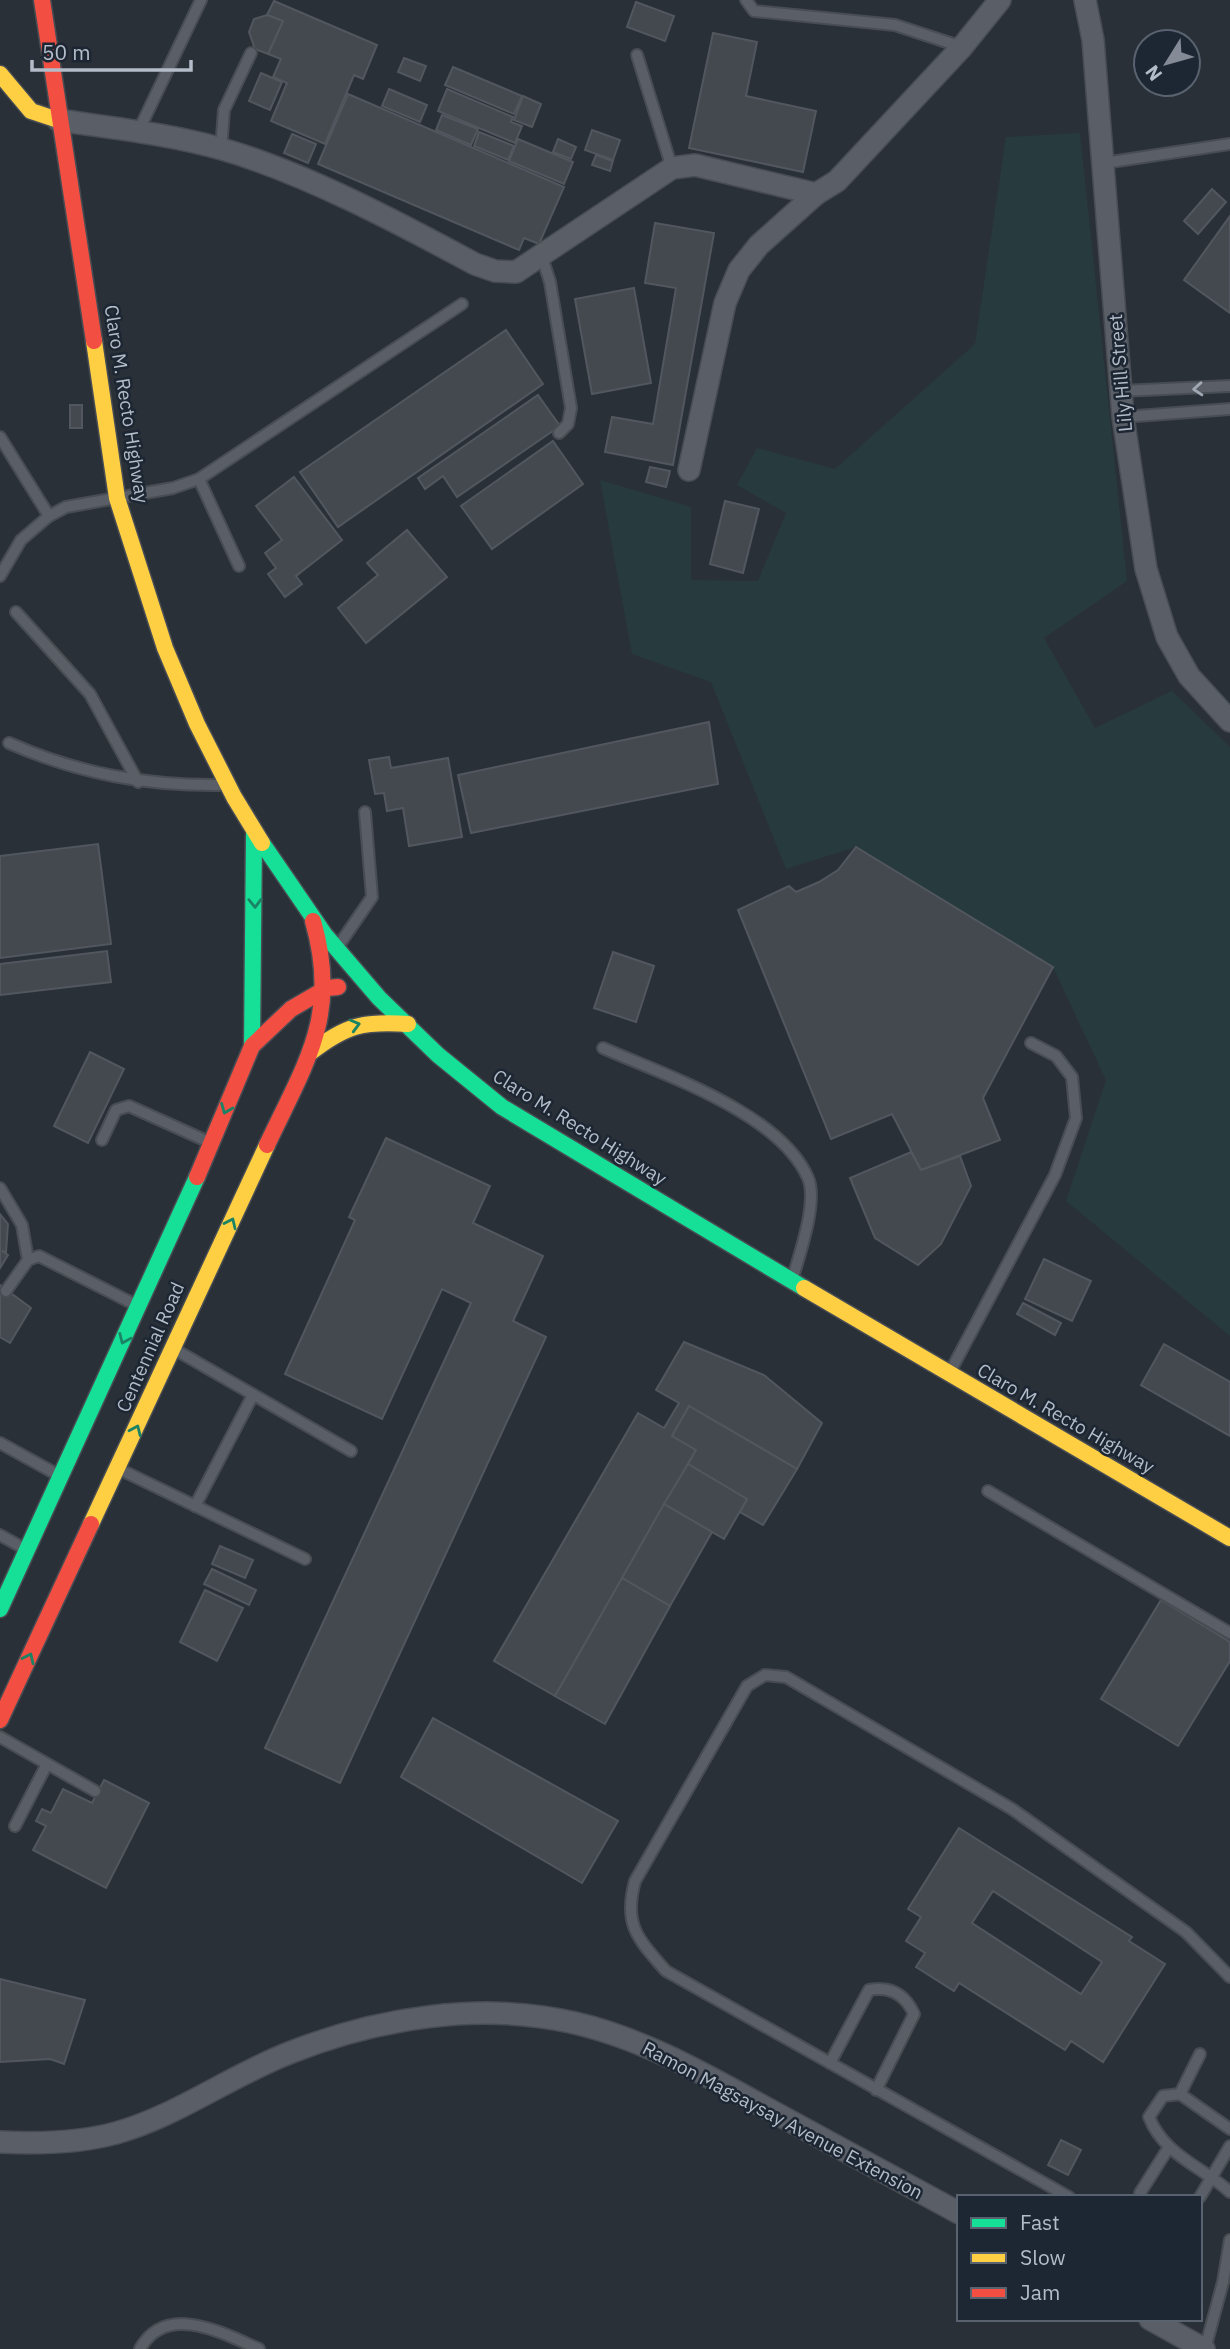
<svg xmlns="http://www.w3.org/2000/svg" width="1230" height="2349" viewBox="0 0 1230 2349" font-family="'IBM Plex Sans',sans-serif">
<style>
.green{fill:#273a3e}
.building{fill:#444950;stroke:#52575f;stroke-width:2;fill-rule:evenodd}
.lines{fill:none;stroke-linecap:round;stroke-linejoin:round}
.lane-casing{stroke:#484c53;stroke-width:14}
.street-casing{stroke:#484c53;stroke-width:24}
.fast-casing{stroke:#484c53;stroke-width:19}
.slow-casing{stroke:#484c53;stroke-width:19}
.jam-casing{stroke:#484c53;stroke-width:19}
.lane{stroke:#5a5e66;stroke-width:10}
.street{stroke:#5a5e66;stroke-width:21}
.fast{stroke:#16e098;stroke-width:16}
.slow{stroke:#ffcf43;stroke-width:16}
.jam{stroke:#f24e42;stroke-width:16}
.oneway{stroke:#a2a9b5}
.oneway2{stroke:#1a8366}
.labels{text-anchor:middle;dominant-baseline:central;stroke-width:5;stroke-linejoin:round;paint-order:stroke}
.street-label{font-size:19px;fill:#b4bcc9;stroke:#1d2633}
</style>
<rect width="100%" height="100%" fill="#2a3038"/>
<polygon class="green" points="1080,133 1127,581 1044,638 1095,728 1172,691 1230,747 1230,1336 1066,1201 1106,1080 1053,967 856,847 786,869 711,682 632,654 600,480 691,507 691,580 758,581 786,513 737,485 757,448 835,469 975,344 1006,137"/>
<g class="building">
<polygon points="274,1 377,45 363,79 354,75 325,144 271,121 287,83 273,77 281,59 268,54 283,21 267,15"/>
<polygon points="636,2 674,16 665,41 627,27"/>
<polygon points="267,15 283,21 268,54 255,49 249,32 254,19"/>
<polygon points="713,33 757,42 746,96 816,111 803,172 689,148"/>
<polygon points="404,58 426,66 420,81 398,72"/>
<polygon points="453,67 522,96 514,114 445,85"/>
<polygon points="261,73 282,82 270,110 249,101"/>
<polygon points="389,89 427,105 420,122 382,106"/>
<polygon points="447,89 513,117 511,122 522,126 515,143 438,111"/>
<polygon points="348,94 564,187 539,244 524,238 519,250 318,164"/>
<polygon points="523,96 541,104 532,127 514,120"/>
<polygon points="442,115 478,129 471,145 436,130"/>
<polygon points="592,130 620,140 613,160 585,150"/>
<polygon points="479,132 514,146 508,160 474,146"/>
<polygon points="292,134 316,144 308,163 284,153"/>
<polygon points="518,139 573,162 564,184 509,161"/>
<polygon points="558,139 576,147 571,159 553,152"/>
<polygon points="596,155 613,161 610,171 592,165"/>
<polygon points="1212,189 1226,202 1198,234 1184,221"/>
<polygon points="1230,216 1230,313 1184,280"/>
<polygon points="655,223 714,233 673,465 605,452 612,417 653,424 676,288 645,283"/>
<polygon points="634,288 651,383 592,394 575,299"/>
<polygon points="506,330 543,384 338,527 300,472"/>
<polygon points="538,395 560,426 457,497 443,476 425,489 418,478"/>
<rect x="70" y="405" width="12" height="23"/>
<polygon points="553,441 583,484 492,549 461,506"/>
<polygon points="650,467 670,471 666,487 646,482"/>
<polygon points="294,477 342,540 296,576 302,584 285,597 268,574 276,568 265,553 282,540 256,506"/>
<polygon points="725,501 759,509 743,573 710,564"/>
<polygon points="407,530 447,577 366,643 338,608 378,575 367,563"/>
<polygon points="709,722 718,784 471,833 458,775"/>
<polygon points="389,757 391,768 448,758 462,837 409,846 403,808 387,811 384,793 375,794 369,760"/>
<polygon points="98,844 111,944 0,958 0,856"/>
<polygon points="856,847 1053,967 983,1098 1000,1140 921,1170 892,1114 831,1139 738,910 789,886 796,892 819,882 838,870"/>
<polygon points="107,951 111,982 0,995 0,964"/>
<polygon points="613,952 654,966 636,1022 594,1008"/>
<polygon points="90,1052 124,1069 88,1143 54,1126"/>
<polygon points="386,1138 490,1186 473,1223 543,1256 513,1321 546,1337 340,1783 265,1748 471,1303 442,1289 382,1419 285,1374 355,1220 349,1217"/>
<polygon points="911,1152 921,1170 960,1156 971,1186 941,1244 918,1265 875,1238 850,1178"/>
<polygon points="0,1214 8,1224 6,1252 2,1251 8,1255 0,1268"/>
<polygon points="1044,1259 1091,1281 1072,1321 1025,1299"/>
<polygon points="0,1285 31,1308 10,1343 0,1337"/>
<polygon points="1023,1303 1061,1323 1055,1335 1017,1314"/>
<polygon points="684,1342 764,1375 822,1423 797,1469 689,1406 672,1436 696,1450 555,1696 494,1661 638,1413 664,1428 679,1403 656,1390"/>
<polygon points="1164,1344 1230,1382 1230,1436 1141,1385"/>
<polygon points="689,1406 797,1469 763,1525 740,1512 747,1499 688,1464 696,1450 672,1436"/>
<polygon points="688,1464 747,1499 724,1539 664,1504"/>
<polygon points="664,1504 712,1532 670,1606 622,1578"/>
<polygon points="220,1546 253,1560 245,1578 212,1564"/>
<polygon points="212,1569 256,1590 249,1605 204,1584"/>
<polygon points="622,1578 670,1606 605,1724 555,1696"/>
<polygon points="205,1590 243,1608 217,1661 180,1642"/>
<polygon points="1161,1600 1230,1642 1230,1661 1178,1746 1101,1699"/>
<polygon points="433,1718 618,1821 582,1883 401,1777"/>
<polygon points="104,1780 149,1803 106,1888 33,1850 46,1826 36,1821 42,1809 51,1813 63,1789 92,1803"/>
<path d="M959,1828L1132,1937L1129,1941L1165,1964L1103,2062L1071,2041L1065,2050L959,1983L954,1991L916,1967L925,1953L906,1941L921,1917L908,1909ZM993,1891L1102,1962L1081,1994L972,1923Z"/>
<polygon points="0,1979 85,2000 64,2064 50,2059 0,2062"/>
<polygon points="1061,2140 1081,2150 1068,2175 1048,2165"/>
</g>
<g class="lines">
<defs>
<g id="lane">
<polyline points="746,0 754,11 895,25 962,47"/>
<polyline points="637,55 672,168"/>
<polyline points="138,132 201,0"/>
<polyline points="221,149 224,110 251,53"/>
<polyline points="1104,163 1230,144"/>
<polyline points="542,257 550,282 571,408 568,424 559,433"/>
<polyline points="1121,391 1230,386"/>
<polyline points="1123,417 1230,409"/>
<polyline points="0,437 49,516"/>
<polyline points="199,479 239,566"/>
<polyline points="0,576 21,540 49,516 66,507 173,488 199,479 462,304"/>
<polyline points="16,612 90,694 138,782"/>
<path d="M9,743C79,774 147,786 223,785"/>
<polyline points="339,945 372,897 365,812"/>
<path d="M603,1048C664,1075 780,1113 808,1178C818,1201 800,1253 793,1277"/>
<polyline points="102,1140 116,1110 129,1106 209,1142"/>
<polyline points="0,1188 22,1225 28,1260"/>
<polyline points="6,1291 28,1260 39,1256 136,1305"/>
<polyline points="174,1349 351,1451"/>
<polyline points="950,1372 1055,1175 1076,1118 1072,1077 1056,1056 1031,1043"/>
<polyline points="0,1443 60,1476"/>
<polyline points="119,1469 305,1559"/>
<polyline points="988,1491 1230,1633"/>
<polyline points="195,1506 253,1395"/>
<polyline points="0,1535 25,1549"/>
<polyline points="0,1737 95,1791"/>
<polyline points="15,1826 47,1764"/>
<path d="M830,2063L869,1990C890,1986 905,1994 914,2014L876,2090"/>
<polyline points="1180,2094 1200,2054"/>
<path d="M1230,2129L1180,2094L1163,2096L1149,2117C1164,2155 1201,2166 1230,2192"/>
<polyline points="1140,2193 1169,2147"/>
<path d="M1069,2197L666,1971C638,1939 623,1925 635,1881L747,1686L765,1675L786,1677L1012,1809L1186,1932L1230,1977"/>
<polyline points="1200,2197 1230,2146"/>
<path d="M140,2349C166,2302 223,2333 259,2349"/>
<polyline points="1205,2349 1223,2282 1230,2240"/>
</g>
<g id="street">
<polyline points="1085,0 1093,40 1123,417 1146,569 1167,637 1189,676 1230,721"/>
<path d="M58,120C113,128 169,134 222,149C305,173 399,223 475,264L495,271L516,272L672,168L695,165L816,194L837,181L962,47L1000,0"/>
<polyline points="689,470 725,303 739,270 759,245 816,194"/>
<path d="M0,2142C38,2144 79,2143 116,2133C177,2116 230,2076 289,2053C377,2018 481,2001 575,2023C644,2039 706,2075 768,2109C832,2144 895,2178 959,2213"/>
<polyline points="1150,2319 1204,2349"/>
</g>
<g id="fast">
<polyline points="262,843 325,935 379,998 438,1055 502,1107 804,1288"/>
<polyline points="252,1046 254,835"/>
<polyline points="0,1609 197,1177"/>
</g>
<g id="slow">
<polyline points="0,74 31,111 58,120"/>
<polyline points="94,341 117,498 165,648 197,724 234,797 262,843"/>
<path d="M310,1053C346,1025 363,1021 408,1024"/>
<polyline points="804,1288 1230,1538"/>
<polyline points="91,1524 267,1145"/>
</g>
<g id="jam">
<polyline points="42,0 94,341"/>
<path d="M267,1145C306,1062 340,1015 313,921"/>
<polyline points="197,1177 252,1046 291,1009 327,988 338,987"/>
<polyline points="0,1720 91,1524"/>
</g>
</defs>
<use href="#lane" class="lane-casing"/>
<use href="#street" class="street-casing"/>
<use href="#fast" class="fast-casing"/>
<use href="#slow" class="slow-casing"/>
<use href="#jam" class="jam-casing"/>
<use href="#lane" class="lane"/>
<use href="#street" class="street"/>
<use href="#fast" class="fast"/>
<use href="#slow" class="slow"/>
<use href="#jam" class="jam"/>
</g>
<defs><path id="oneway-chevron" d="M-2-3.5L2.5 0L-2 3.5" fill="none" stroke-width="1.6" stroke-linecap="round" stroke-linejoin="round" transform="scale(1.75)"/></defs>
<use class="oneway" href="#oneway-chevron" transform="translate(1198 389) rotate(176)"/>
<g class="oneway2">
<use href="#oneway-chevron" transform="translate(255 903) rotate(89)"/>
<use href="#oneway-chevron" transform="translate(355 1025) rotate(-15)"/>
<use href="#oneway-chevron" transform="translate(226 1109) rotate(112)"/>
<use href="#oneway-chevron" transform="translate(231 1223) rotate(-65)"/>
<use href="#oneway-chevron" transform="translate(124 1339) rotate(114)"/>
<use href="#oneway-chevron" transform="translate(136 1430) rotate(-66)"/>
<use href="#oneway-chevron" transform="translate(29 1658) rotate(-65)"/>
</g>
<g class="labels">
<g class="street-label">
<text transform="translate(1120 373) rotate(-95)">Lily Hill Street</text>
<text transform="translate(127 404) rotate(81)">Claro M. Recto Highway</text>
<text transform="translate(580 1127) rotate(32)">Claro M. Recto Highway</text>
<text transform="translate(150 1347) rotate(-66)">Centennial Road</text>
<text transform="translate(1066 1418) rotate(30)">Claro M. Recto Highway</text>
<text transform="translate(783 2120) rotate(28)">Ramon Magsaysay Avenue Extension</text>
</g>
</g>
<rect x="957" y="2195" width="245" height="126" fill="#1d2633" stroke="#59626f" stroke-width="2"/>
<rect x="971" y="2218" width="35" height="10" fill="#16e098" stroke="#59626f" stroke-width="2"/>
<text x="1020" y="2230" font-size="21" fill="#b4bcc9">Fast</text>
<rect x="971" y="2253" width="35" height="10" fill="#ffcf43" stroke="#59626f" stroke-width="2"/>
<text x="1020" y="2265" font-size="21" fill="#b4bcc9">Slow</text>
<rect x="971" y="2288" width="35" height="10" fill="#f24e42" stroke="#59626f" stroke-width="2"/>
<text x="1020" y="2300" font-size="21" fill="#b4bcc9">Jam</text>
<g transform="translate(1167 63) rotate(233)"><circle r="33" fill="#1d2633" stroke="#59626f" stroke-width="2"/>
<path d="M0-5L12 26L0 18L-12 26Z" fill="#848b96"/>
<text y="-10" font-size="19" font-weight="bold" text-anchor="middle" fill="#b4bcc9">N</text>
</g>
<path d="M32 60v10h159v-10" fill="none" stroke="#b4bcc9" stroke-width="3.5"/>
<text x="42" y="60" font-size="21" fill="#b4bcc9" stroke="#1d2633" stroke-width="5" paint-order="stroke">50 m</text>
</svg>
